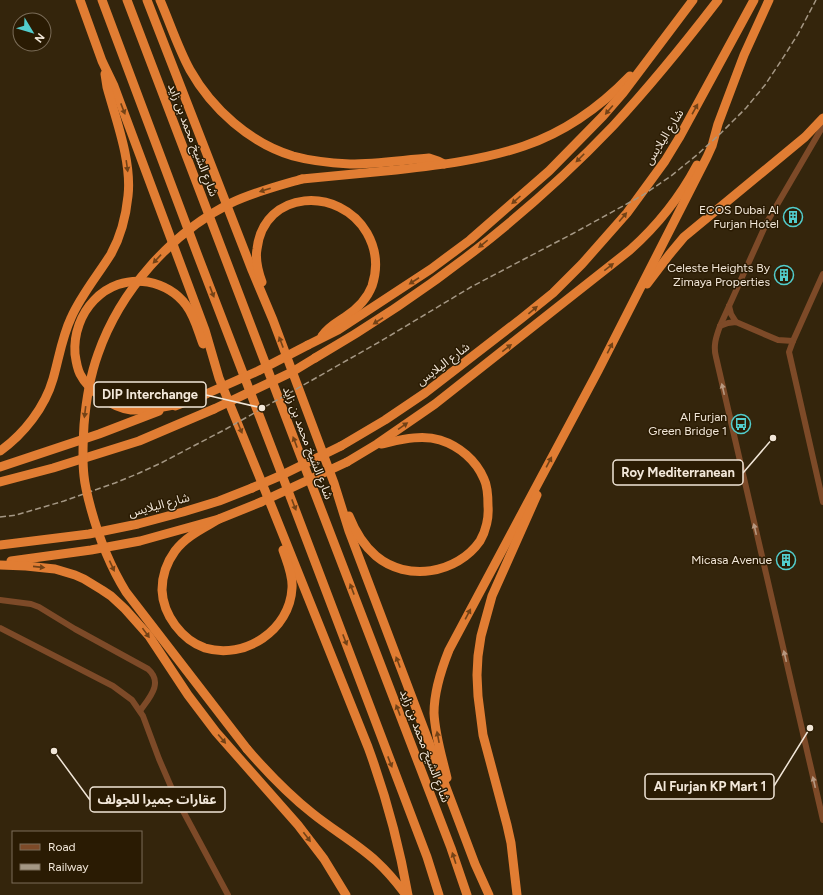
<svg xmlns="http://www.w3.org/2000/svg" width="823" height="895" viewBox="0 0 823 895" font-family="Figtree,'Noto Sans Arabic',sans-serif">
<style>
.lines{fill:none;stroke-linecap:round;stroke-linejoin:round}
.minor{stroke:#7d4a28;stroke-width:6}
.highway{stroke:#e17d33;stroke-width:9}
.rail{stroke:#a49784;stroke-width:1.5;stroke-dasharray:6 3;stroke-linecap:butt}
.highway-bridge{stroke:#e17d33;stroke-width:9}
.oneway{fill:#734216}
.oneway2{fill:#b79880}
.labels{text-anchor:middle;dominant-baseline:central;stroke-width:3;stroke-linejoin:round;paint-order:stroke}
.street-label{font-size:12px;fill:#f1e6d8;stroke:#2a1b03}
.poi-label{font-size:12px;fill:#f1e6d8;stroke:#2a1b03;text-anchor:end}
.leader{fill:none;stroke:#f1e6d8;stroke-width:1.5}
.callout-dot{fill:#f1e6d8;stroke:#2a1b03;stroke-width:1.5}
.callout{fill:#2a1b03;stroke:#f1e6d8;stroke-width:1.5}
.callout-label{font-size:13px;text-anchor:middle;font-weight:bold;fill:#f1e6d8}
</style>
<rect width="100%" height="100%" fill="#34250c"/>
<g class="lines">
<g class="minor">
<path d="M823,126L767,222L720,326C716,337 713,346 716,357L823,820"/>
<polyline points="823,274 793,341 789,352 823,502"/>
<polyline points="729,306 731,314 736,322"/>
<polyline points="720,326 728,323 736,322 778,340 793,341"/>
<path d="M0,600L31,604L39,607L75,629L148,669C164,683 149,698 140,711"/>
<polyline points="0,628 113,686 132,700 143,716 159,759 175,796 228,895"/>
</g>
<g class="highway">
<path d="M80,0L102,61L114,86L205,330L219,378L273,510L368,747C386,796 399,844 408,895"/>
<polyline points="102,0 198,256 279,467 427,857 439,895"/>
<polyline points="127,0 301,457 451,848 467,895"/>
<polyline points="147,0 252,270 273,320 334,483 349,531 475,864 489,895"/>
<path d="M160,0C170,23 178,48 190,70C212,109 250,143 293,156C311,161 331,163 350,164C376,164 403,160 429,158L438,161L444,164"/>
<path d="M302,179C334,176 365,173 396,170C440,165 483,160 524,146C565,132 601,106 630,76"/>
<path d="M262,282C258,271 255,260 257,249C264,189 340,186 367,233C376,249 378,268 372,286C367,299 357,309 345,317C336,323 328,327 322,336"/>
<polyline points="647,284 669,255 684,237 805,137 823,118"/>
<polyline points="308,345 338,330 431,269 470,240 549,171 603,116 623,93 693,0"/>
<path d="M315,358C424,295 526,217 613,126C650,86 685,43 718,0"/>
<path d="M179,404C163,407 147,411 131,410C121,409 111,404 103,398C94,392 85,384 80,374C77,368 76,361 75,354C72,313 105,275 148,282C163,285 177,293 186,305C195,317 198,331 203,344"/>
<polyline points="175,406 206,394"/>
<polyline points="341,446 385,420 425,393 522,318 553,293 582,264 627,213 665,161 679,138 754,0"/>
<path d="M0,451C24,434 45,407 53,379C59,358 62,337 71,318C81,295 98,275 111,254C121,236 126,216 128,196C132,162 116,120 107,87L105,74"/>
<path d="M347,462L377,444L435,404L630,250C658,225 679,199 697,165"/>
<polyline points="0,467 99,434 159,411"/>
<polyline points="0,482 53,468 139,441 214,409"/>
<path d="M349,516C355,531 363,545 376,556C407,582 457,574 480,541C486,531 489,517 488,506C488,497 488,487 484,479C476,460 459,446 440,440C421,434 400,440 381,444"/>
<path d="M219,519C204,528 186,536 175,551C167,562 162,576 162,590C163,615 182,640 205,648C245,660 290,630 292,588C293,575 287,562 283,550"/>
<polyline points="0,545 89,534 138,524 183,512 219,501 252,488"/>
<polyline points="11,561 91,550 140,541 219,519 261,502"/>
<polyline points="0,565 26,566 45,568 55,569 75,575 84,579 102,590 111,596 125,609 149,636 188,695 216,732 298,825 324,859 346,895"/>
<path d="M247,749C267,772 288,794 312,813C333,830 356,843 376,861C387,871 397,883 406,895"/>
<path d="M447,778C442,757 435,735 434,713C434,691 441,670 449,650L598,371L707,157L712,146L718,124L744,55L769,0"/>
<polyline points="517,895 511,843 507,825 483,735 478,696 477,675 478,656 481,636 492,596 537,495"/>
</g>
<polyline class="rail" points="0,517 16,515 64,501 115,483 137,474 161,463 226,429 381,341 471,287 572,234 643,195 671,176 698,154 721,133 746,108 765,85 781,61 798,34 816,0"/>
<g class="highway-bridge">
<polyline points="206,394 258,371 308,345"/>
<polyline points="214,409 292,372 315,358"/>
<polyline points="252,488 282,475 341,446"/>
<polyline points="261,502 347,462"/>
<path d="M247,749L126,592C110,566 99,538 91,509C88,498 85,487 84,476C82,459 83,442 84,425C86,401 90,376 98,354C120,291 171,233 231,203C254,192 278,186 302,179"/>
</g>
</g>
<defs><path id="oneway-solid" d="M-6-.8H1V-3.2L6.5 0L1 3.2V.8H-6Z"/></defs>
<g class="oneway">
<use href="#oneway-solid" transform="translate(123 109) rotate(69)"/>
<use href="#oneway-solid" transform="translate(695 109) rotate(-61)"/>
<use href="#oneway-solid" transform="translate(609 110) rotate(130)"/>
<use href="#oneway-solid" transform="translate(580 158) rotate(135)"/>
<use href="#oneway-solid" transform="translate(127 166) rotate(82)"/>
<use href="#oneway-solid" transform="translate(265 190) rotate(162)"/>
<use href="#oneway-solid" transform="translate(516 200) rotate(138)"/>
<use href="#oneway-solid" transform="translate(623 217) rotate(-50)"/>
<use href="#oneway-solid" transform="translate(483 244) rotate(141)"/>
<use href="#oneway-solid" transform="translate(157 259) rotate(133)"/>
<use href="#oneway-solid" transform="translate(609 267) rotate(-38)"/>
<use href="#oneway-solid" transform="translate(414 281) rotate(147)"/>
<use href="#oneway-solid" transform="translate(212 292) rotate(69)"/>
<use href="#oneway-solid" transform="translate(533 310) rotate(-40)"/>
<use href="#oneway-solid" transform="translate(378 321) rotate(147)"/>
<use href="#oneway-solid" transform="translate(281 342) rotate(-111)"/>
<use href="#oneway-solid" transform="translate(507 348) rotate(-38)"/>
<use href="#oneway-solid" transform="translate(610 348) rotate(-63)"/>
<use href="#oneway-solid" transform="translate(85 412) rotate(97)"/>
<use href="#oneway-solid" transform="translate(403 426) rotate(-35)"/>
<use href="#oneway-solid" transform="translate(240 428) rotate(68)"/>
<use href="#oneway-solid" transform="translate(295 442) rotate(-111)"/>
<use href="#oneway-solid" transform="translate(549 462) rotate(-62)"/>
<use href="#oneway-solid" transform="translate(294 505) rotate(69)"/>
<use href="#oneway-solid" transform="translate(112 566) rotate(65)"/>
<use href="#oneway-solid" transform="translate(39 567) rotate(6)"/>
<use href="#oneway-solid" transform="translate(352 589) rotate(-111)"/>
<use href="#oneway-solid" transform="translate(468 614) rotate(-62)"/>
<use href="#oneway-solid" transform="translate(146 633) rotate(54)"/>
<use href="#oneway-solid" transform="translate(345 640) rotate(69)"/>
<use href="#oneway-solid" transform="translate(398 662) rotate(-111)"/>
<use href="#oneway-solid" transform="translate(398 710) rotate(-111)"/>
<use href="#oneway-solid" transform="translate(438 737) rotate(-101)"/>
<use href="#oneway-solid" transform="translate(222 739) rotate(50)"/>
<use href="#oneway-solid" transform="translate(390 762) rotate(69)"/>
<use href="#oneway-solid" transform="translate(307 837) rotate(53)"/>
<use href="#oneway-solid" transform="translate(454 858) rotate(-108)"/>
</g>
<g class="oneway2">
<use href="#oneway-solid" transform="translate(723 389) rotate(-103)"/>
<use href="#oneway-solid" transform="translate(755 529) rotate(-103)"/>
<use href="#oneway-solid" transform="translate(785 656) rotate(-103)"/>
<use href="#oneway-solid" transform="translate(814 782) rotate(-103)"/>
</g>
<defs>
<symbol id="building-ring" viewBox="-11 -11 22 22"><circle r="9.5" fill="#2a1b03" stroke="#52cdcd" stroke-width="1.5"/><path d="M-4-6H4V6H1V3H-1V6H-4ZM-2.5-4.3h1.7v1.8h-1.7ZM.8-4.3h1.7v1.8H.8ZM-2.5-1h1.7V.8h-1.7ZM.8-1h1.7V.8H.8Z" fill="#52cdcd"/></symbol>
<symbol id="bus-ring" viewBox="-11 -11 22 22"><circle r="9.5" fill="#2a1b03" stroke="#52cdcd" stroke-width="1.5"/><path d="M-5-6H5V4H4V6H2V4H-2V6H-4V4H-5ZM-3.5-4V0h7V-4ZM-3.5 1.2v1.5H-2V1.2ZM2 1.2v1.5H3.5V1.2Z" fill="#52cdcd"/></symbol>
</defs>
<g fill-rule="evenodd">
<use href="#building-ring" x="782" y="206" width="22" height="22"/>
<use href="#building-ring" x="773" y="264" width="22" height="22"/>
<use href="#bus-ring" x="730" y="413" width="22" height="22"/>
<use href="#building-ring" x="775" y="549" width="22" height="22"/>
</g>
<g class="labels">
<g class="street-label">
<text transform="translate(664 137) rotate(-58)">شارع اليلايس</text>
<text transform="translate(193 140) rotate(69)">شارع الشيخ محمد بن زايد</text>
<text transform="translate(443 364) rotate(-37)">شارع اليلايس</text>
<text transform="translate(308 443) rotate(69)">شارع الشيخ محمد بن زايد</text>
<text transform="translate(159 505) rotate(-15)">شارع اليلايس</text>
<text transform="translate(425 746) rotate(69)">شارع الشيخ محمد بن زايد</text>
</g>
<g class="poi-label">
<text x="779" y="210">ECOS Dubai Al<tspan x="779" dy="14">Furjan Hotel</tspan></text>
<text x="770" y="268">Celeste Heights By<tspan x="770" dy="14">Zimaya Properties</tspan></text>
<text x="727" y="417">Al Furjan<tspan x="727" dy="14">Green Bridge 1</tspan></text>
<text x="772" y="560">Micasa Avenue</text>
</g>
</g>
<path class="leader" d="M262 408L206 395M773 438L743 473M810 728L774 786M54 751L90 800"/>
<g class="callout-dot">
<circle cx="262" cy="408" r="4"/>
<circle cx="773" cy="438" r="4"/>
<circle cx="810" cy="728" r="4"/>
<circle cx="54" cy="751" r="4"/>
</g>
<g class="callout">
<rect x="94" y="382" width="112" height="25" rx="4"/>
<rect x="613" y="460" width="130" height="25" rx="4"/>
<rect x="645" y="774" width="129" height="25" rx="4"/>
<rect x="90" y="787" width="135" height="25" rx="4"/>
</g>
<g class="callout-label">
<text x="150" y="399">DIP Interchange</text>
<text x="678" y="477">Roy Mediterranean</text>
<text x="710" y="791">Al Furjan KP Mart 1</text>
<text x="157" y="804">عقارات جميرا للجولف</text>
</g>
<rect x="12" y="831" width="130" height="52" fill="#2a1b03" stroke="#7a6c58"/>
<rect x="20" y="844" width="20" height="6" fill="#7d4a28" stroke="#7a6c58"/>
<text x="48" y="851" font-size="12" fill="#f1e6d8">Road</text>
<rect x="20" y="864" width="20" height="6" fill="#a49784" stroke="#7a6c58"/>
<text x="48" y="871" font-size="12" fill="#f1e6d8">Railway</text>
<g transform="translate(32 32) rotate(128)"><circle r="19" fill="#2a1b03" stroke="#7a6c58"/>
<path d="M0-3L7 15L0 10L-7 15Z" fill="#52cdcd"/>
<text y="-6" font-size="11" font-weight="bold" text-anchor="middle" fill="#f1e6d8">N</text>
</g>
</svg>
